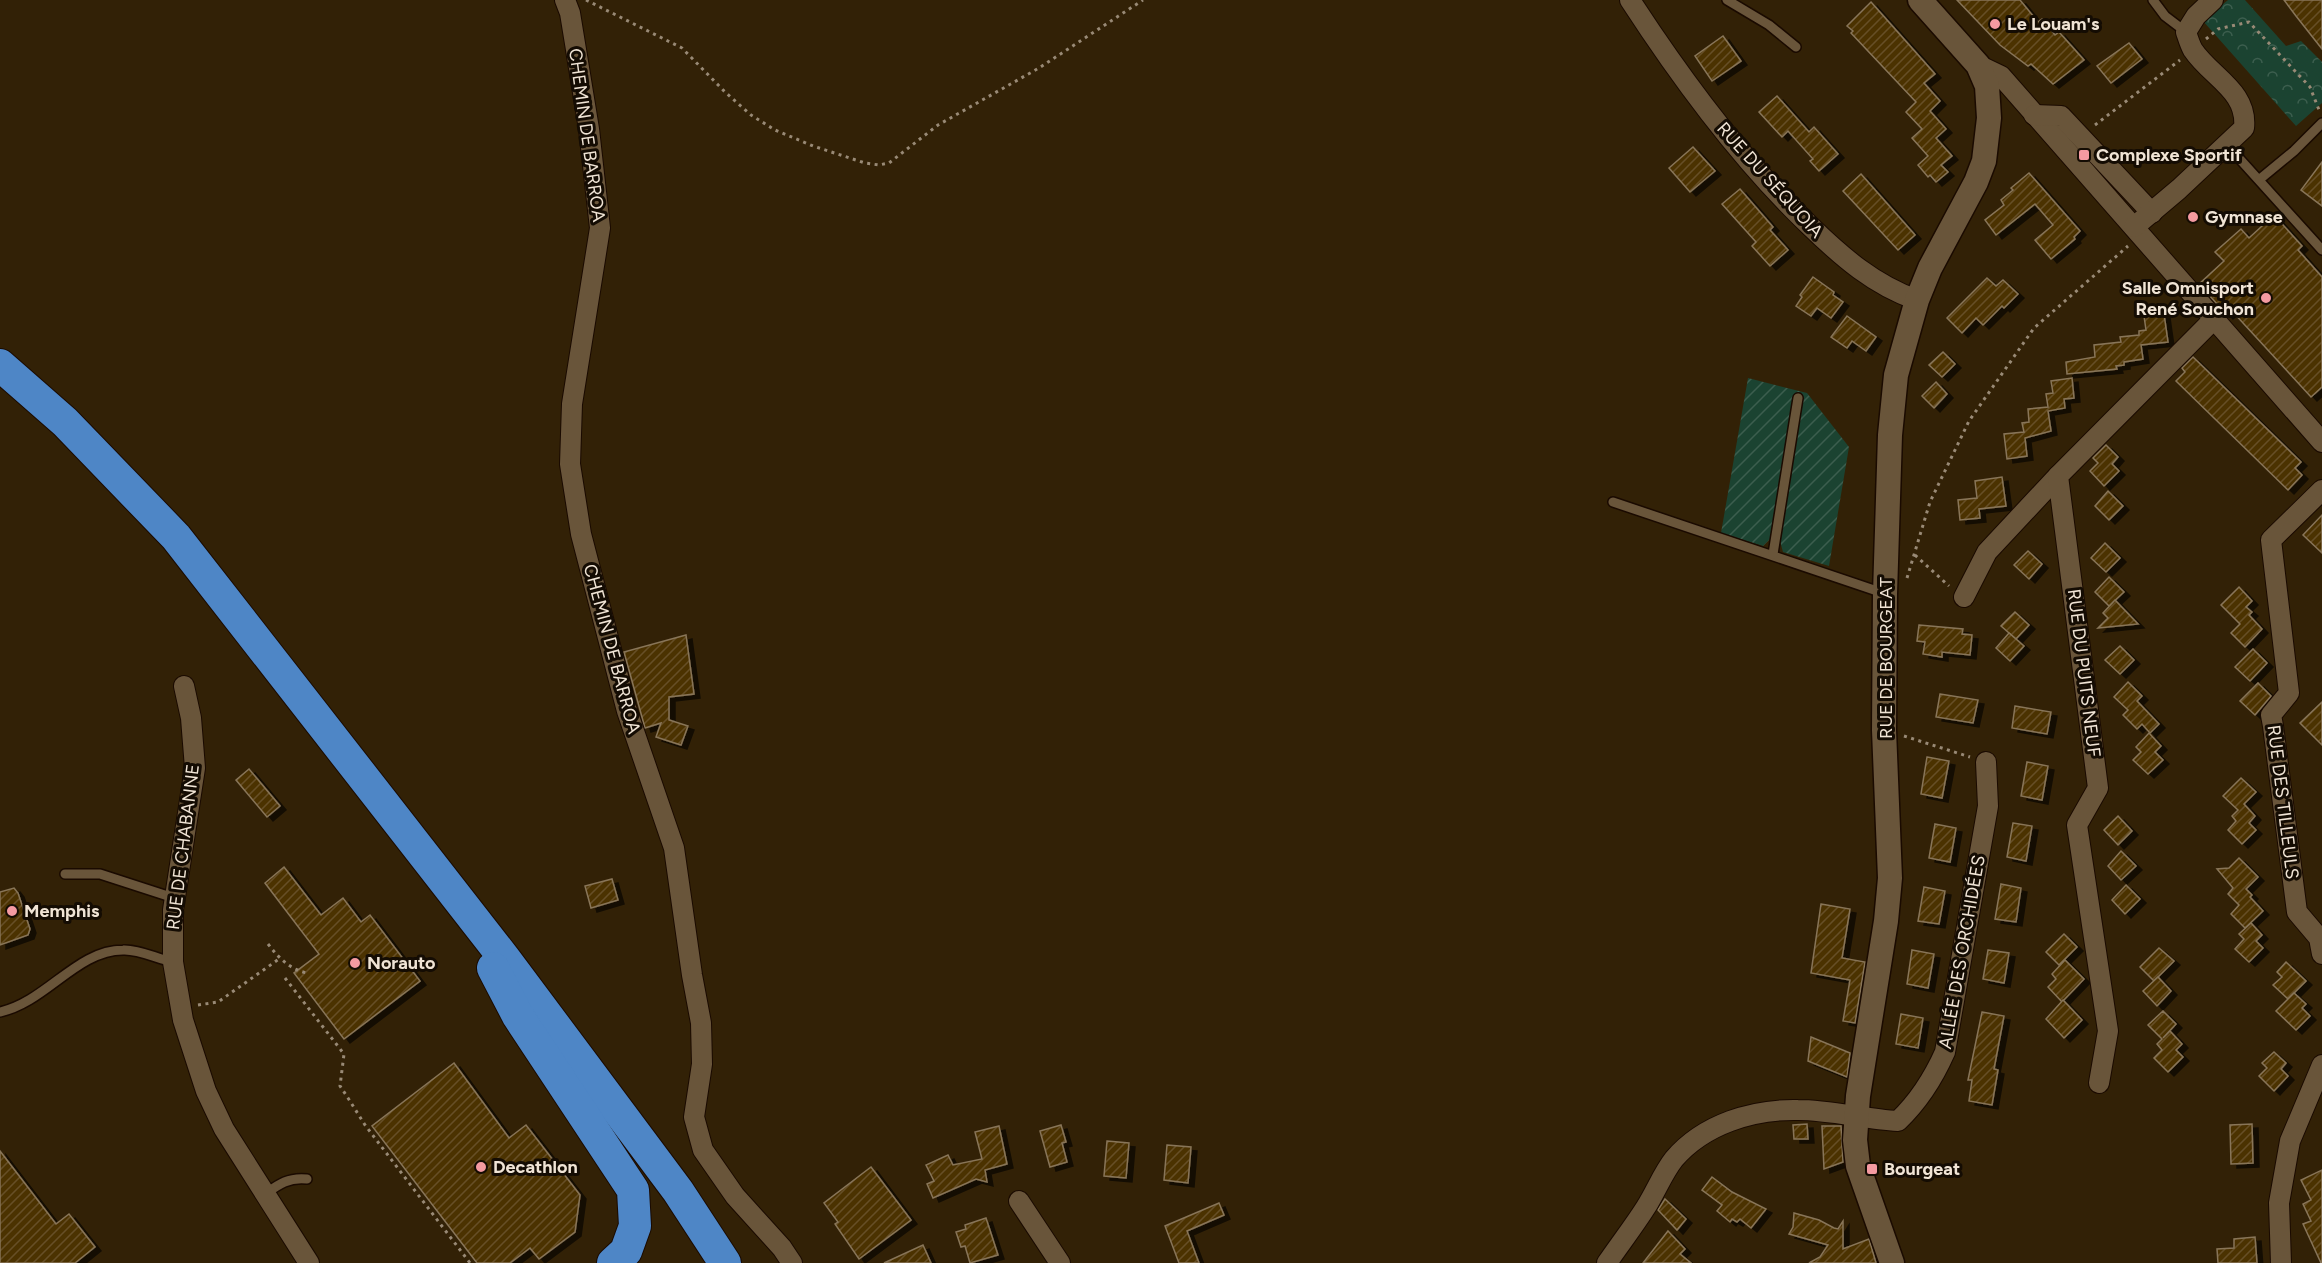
<svg xmlns="http://www.w3.org/2000/svg" width="2322" height="1263" viewBox="0 0 2322 1263" font-family="Figtree,sans-serif">
<style>
.park{fill:url(#park-crowns)}
.garden{fill:url(#garden-furrows)}
.building{fill:url(#building-hatch);stroke:#887558;stroke-width:1.5;filter:url(#shadow)}
.lines{fill:none;stroke-linecap:round;stroke-linejoin:round}
.service-casing{stroke:#1a0a00;stroke-width:12}
.minor-casing{stroke:#1a0a00;stroke-width:22}
.tertiary-casing{stroke:#1a0a00;stroke-width:27}
.trunk-casing{stroke:#1a0a00;stroke-width:34}
.path{stroke:#998a76;stroke-width:3;stroke-dasharray:3 4.5;stroke-linecap:butt}
.service{stroke:#69553a;stroke-width:9}
.minor{stroke:#69553a;stroke-width:20}
.tertiary{stroke:#69553a;stroke-width:24}
.trunk{stroke:#4e86c6;stroke-width:32}
.poi-dot{fill:#f49aa1;stroke:#140c03;stroke-width:2}
.labels{text-anchor:middle;dominant-baseline:central;stroke-width:6;stroke-linejoin:round;paint-order:stroke}
.poi-label{font-size:18px;font-weight:bold;fill:#f0e4d5;stroke:#140c03;text-anchor:start}
.street-label{font-size:18px;fill:#f0e4d5;stroke:#140c03}
</style>
<defs>
<pattern id="park-crowns" width="20" height="18" patternUnits="userSpaceOnUse" patternTransform="scale(1.5)"><rect width="20" height="18" fill="#1b4331"/><path d="M2 6a3 3 0 1 1 6 0M12 15a3 3 0 1 1 6 0" fill="none" stroke="#3c5e4e"/></pattern>
<pattern id="garden-furrows" width="10" height="10" patternUnits="userSpaceOnUse" patternTransform="scale(1.5)"><rect width="10" height="10" fill="#1b4331"/><path d="M-1 1l2-2M0 10L10 0M9 11l2-2" fill="none" stroke="#3c5e4e"/></pattern>
<pattern id="building-hatch" width="6" height="6" patternUnits="userSpaceOnUse" patternTransform="scale(1.5)"><rect width="6" height="6" fill="#4c3203"/><path d="M-1 1l2-2M0 6l6-6M5 7l2-2" fill="none" stroke="#665027"/></pattern>
<filter id="shadow"><feDropShadow dx="6" dy="4" stdDeviation="0" flood-color="#0009"/></filter>
</defs>
<rect width="100%" height="100%" fill="#322106"/>
<polygon class="park" points="2228,0 2245,0 2286,46 2301,41 2322,62 2322,103 2296,126 2203,21"/>
<polygon class="garden" points="1748,378 1807,393 1849,447 1829,566 1783,552 1780,541 1770,539 1763,546 1721,533"/>
<g class="building">
<polygon points="1957,0 2020,0 2038,22 2042,19 2055,35 2059,32 2084,60 2053,84 2031,64 2028,66 2000,45"/>
<polygon points="2284,0 2322,0 2322,49 2296,16"/>
<polygon points="1871,2 1935,74 1924,83 1940,101 1930,111 1946,129 1936,138 1952,156 1941,165 1948,172 1936,182 1930,175 1928,177 1918,165 1928,156 1912,138 1922,129 1906,112 1916,102 1851,33 1853,31 1847,26"/>
<polygon points="1723,36 1741,61 1712,81 1695,56"/>
<polygon points="2129,43 2142,59 2111,83 2097,66"/>
<polygon points="1777,96 1809,132 1814,127 1838,154 1819,171 1810,161 1813,159 1788,131 1782,137 1759,112"/>
<polygon points="1693,147 1715,171 1690,192 1669,168"/>
<polygon points="2322,162 2322,206 2301,190"/>
<polygon points="2029,173 2080,231 2074,237 2075,239 2051,259 2035,240 2053,225 2035,204 1996,235 1985,220 2004,205 2001,200 2013,190 2011,188"/>
<polygon points="1861,174 1915,235 1898,250 1843,191"/>
<polygon points="1740,189 1773,227 1770,230 1788,250 1770,266 1752,246 1756,242 1722,204"/>
<polygon points="2274,215 2302,246 2298,250 2322,277 2322,387 2311,397 2232,311 2227,315 2199,284 2224,261 2215,252 2241,229 2249,238"/>
<polygon points="1813,277 1834,292 1833,295 1843,302 1831,318 1817,308 1811,316 1796,306 1802,297 1800,295"/>
<polygon points="1987,278 1996,286 2003,280 2018,294 2004,308 2002,306 1983,325 1976,318 1962,333 1947,318"/>
<polygon points="2164,314 2168,342 2141,345 2143,359 2124,362 2124,365 2116,366 2117,369 2067,374 2066,362 2095,357 2094,345 2121,342 2120,337 2139,335 2139,331 2146,330 2144,316"/>
<polygon points="1847,316 1876,337 1866,351 1852,341 1847,348 1831,337"/>
<polygon points="1943,352 1955,364 1942,377 1929,365"/>
<polygon points="2193,357 2301,462 2295,468 2302,475 2288,490 2176,381 2185,372 2182,368"/>
<polygon points="2072,378 2074,398 2064,399 2065,408 2048,411 2051,431 2025,438 2027,456 2007,459 2004,434 2024,432 2022,423 2029,422 2028,409 2048,407 2046,394 2053,393 2051,381"/>
<polygon points="1936,382 1947,394 1934,408 1922,396"/>
<polygon points="2106,445 2118,457 2112,464 2119,471 2104,486 2090,471 2098,463 2093,458"/>
<polygon points="2002,477 2006,506 1979,509 1980,518 1960,520 1958,500 1977,498 1975,481"/>
<polygon points="2108,491 2123,506 2109,520 2095,506"/>
<polygon points="2322,515 2322,553 2303,535"/>
<polygon points="2105,543 2120,558 2106,572 2091,558"/>
<polygon points="2028,551 2042,564 2029,579 2014,565"/>
<polygon points="2109,577 2124,592 2109,606 2095,592"/>
<polygon points="2239,587 2252,601 2246,607 2252,612 2249,615 2262,629 2245,647 2231,633 2240,624 2221,605"/>
<polygon points="2115,600 2138,624 2098,628 2108,618 2103,613"/>
<polygon points="2015,612 2029,625 2016,639 2001,626"/>
<polygon points="1919,625 1963,629 1962,634 1972,635 1970,655 1942,652 1942,657 1923,654 1925,642 1917,641"/>
<polygon points="2009,633 2024,646 2010,661 1996,648"/>
<polygon points="686,635 694,694 669,697 669,720 688,726 681,745 656,737 661,723 645,728 624,652"/>
<polygon points="2120,646 2134,660 2120,674 2105,660"/>
<polygon points="2253,649 2267,663 2250,681 2235,667"/>
<polygon points="2128,682 2142,696 2137,701 2159,724 2150,733 2142,724 2137,729 2123,715 2128,710 2114,697"/>
<polygon points="2258,683 2271,696 2255,715 2240,701"/>
<polygon points="1940,694 1978,700 1973,723 1936,717"/>
<polygon points="2322,702 2322,745 2300,723"/>
<polygon points="2015,706 2051,712 2047,734 2012,728"/>
<polygon points="2149,733 2161,746 2155,752 2163,760 2148,774 2133,760 2141,752 2136,747"/>
<polygon points="1927,757 1949,761 1942,798 1921,794"/>
<polygon points="2027,762 2048,766 2042,800 2021,796"/>
<polygon points="249,769 280,806 267,817 236,780"/>
<polygon points="2241,778 2256,792 2244,804 2255,816 2249,823 2256,830 2242,844 2228,830 2236,821 2232,816 2238,810 2223,796"/>
<polygon points="2118,816 2132,831 2118,845 2104,830"/>
<polygon points="2013,823 2032,826 2026,861 2007,857"/>
<polygon points="1935,824 1956,828 1950,862 1929,858"/>
<polygon points="2121,851 2136,866 2121,880 2108,866"/>
<polygon points="2239,858 2258,877 2246,889 2252,895 2250,897 2263,911 2245,928 2231,914 2239,905 2228,894 2233,888 2217,869 2229,868"/>
<polygon points="284,867 321,915 343,898 361,922 370,915 420,981 344,1039 294,973 319,954 265,883"/>
<polygon points="612,879 618,900 591,908 585,886"/>
<polygon points="2001,884 2021,888 2016,922 1995,919"/>
<polygon points="2126,885 2140,899 2125,914 2112,900"/>
<polygon points="1924,887 1945,891 1939,924 1918,921"/>
<polygon points="14,888 18,893 30,929 28,935 0,945 0,892"/>
<polygon points="1821,904 1850,909 1842,958 1865,962 1855,1023 1843,1021 1850,980 1811,973"/>
<polygon points="2251,923 2262,935 2256,941 2263,948 2249,962 2235,949 2244,939 2239,934"/>
<polygon points="2064,934 2077,947 2059,965 2046,952"/>
<polygon points="2159,948 2174,961 2154,981 2140,967"/>
<polygon points="1912,950 1934,954 1928,988 1907,984"/>
<polygon points="1988,950 2009,953 2004,983 1983,979"/>
<polygon points="2065,960 2084,979 2062,1002 2048,987 2056,979 2052,974"/>
<polygon points="2286,962 2306,981 2288,999 2273,985 2282,977 2277,972"/>
<polygon points="2158,977 2171,991 2157,1006 2143,991"/>
<polygon points="2294,993 2306,1004 2302,1008 2310,1016 2296,1030 2276,1011"/>
<polygon points="2063,1000 2082,1020 2064,1038 2046,1019"/>
<polygon points="2163,1011 2176,1024 2163,1038 2170,1031 2182,1044 2176,1050 2183,1057 2168,1072 2154,1058 2162,1050 2157,1044 2162,1039 2148,1025"/>
<polygon points="1982,1012 2004,1016 1994,1069 1998,1070 1992,1105 1969,1101 1972,1080 1968,1080"/>
<polygon points="1901,1014 1923,1018 1918,1048 1896,1044"/>
<polygon points="1811,1037 1850,1053 1847,1077 1808,1061"/>
<polygon points="2274,1052 2286,1063 2281,1069 2288,1076 2274,1091 2259,1076 2267,1068 2262,1063"/>
<polygon points="454,1063 509,1138 526,1125 580,1195 575,1232 539,1259 530,1248 510,1263 477,1263 372,1126"/>
<polygon points="1807,1124 1808,1139 1794,1139 1793,1125"/>
<polygon points="2252,1124 2253,1163 2231,1164 2230,1125"/>
<polygon points="1061,1125 1066,1142 1062,1143 1067,1162 1050,1167 1040,1131"/>
<polygon points="999,1126 1007,1164 985,1170 987,1182 976,1179 933,1198 927,1184 934,1181 926,1165 948,1155 953,1165 982,1159 975,1132"/>
<polygon points="1822,1126 1841,1126 1843,1162 1824,1169"/>
<polygon points="1107,1141 1129,1143 1126,1178 1104,1176"/>
<polygon points="1167,1145 1191,1147 1188,1183 1164,1180"/>
<polygon points="0,1151 56,1224 69,1214 95,1247 75,1263 0,1263"/>
<polygon points="871,1167 911,1220 859,1259 835,1224 838,1222 824,1203"/>
<polygon points="2322,1170 2322,1263 2321,1263 2303,1224 2311,1221 2303,1204 2311,1200 2301,1180"/>
<polygon points="1712,1177 1732,1192 1766,1209 1751,1228 1740,1219 1737,1222 1732,1219 1730,1222 1717,1211 1722,1205 1702,1190"/>
<polygon points="1665,1199 1686,1219 1677,1230 1658,1210"/>
<polygon points="1219,1203 1224,1215 1187,1231 1199,1263 1179,1263 1165,1226"/>
<polygon points="1794,1213 1819,1220 1834,1228 1838,1229 1843,1221 1843,1249 1869,1239 1876,1263 1809,1263 1820,1257 1828,1245 1789,1234 1793,1227"/>
<polygon points="986,1218 998,1255 970,1263 965,1246 961,1247 956,1232 966,1229 965,1225"/>
<polygon points="1668,1231 1685,1249 1680,1254 1691,1263 1643,1263"/>
<polygon points="2255,1237 2257,1263 2218,1263 2217,1249 2234,1248 2234,1239"/>
<polygon points="923,1245 931,1263 884,1263"/>
</g>
<g class="lines">
<defs>
<g id="service">
<polyline points="1727,0 1769,25 1796,47"/>
<polyline points="2153,0 2165,16 2186,32"/>
<polyline points="2228,146 2322,250"/>
<polyline points="2260,179 2294,151 2322,123"/>
<polyline points="1613,502 1883,593"/>
<polyline points="1773,554 1798,398"/>
<polyline points="65,874 100,874 174,898"/>
<path d="M0,1012C46,1002 77,950 123,950C139,949 157,959 173,962"/>
<path d="M265,1194C279,1184 289,1177 307,1179"/>
</g>
<g id="minor">
<polyline points="565,0 570,13 589,129 600,228 572,404 570,464 581,534 627,711 674,848 692,975 701,1023 702,1064 694,1117 703,1150 735,1196 782,1248 792,1263"/>
<path d="M1630,0C1682,80 1740,159 1809,225C1842,257 1874,285 1917,300"/>
<polyline points="1978,65 2001,76 2322,442"/>
<polyline points="2034,115 2061,116 2152,213"/>
<path d="M2134,227L2179,189L2244,128C2248,91 2211,77 2193,50C2190,45 2188,38 2186,32L2196,16L2213,0"/>
<polyline points="2322,490 2271,540 2289,693 2271,715 2273,726 2297,912 2319,938 2322,954"/>
<polyline points="1964,597 1987,552 2058,476"/>
<polyline points="184,686 191,718 195,768 173,910 173,962 183,1020 206,1091 224,1129 309,1263"/>
<polyline points="2099,1083 2108,1031 2077,825 2098,788 2058,476 2213,320"/>
<polyline points="1019,1201 1060,1263"/>
<path d="M1607,1263C1620,1244 1634,1226 1646,1207C1656,1191 1663,1173 1674,1159C1704,1124 1753,1109 1798,1110C1831,1110 1864,1119 1898,1121C1919,1101 1933,1079 1945,1052L1988,806L1986,762"/>
<polyline points="2281,1263 2279,1203 2290,1141 2322,1065"/>
</g>
<polyline id="tertiary" points="1892,1263 1858,1166 1855,1140 1858,1096 1886,921 1890,878 1884,730 1885,594 1890,435 1896,375 1917,300 1930,268 1976,182 1984,161 1989,118 1987,86 1978,65 1920,0"/>
<g id="trunk">
<polyline points="0,365 65,422 176,537 505,959 678,1191 725,1263"/>
<polyline points="493,968 518,1016 633,1190 635,1226 626,1251 613,1263"/>
</g>
</defs>
<use href="#service" class="service-casing"/>
<use href="#minor" class="minor-casing"/>
<use href="#tertiary" class="tertiary-casing"/>
<use href="#trunk" class="trunk-casing"/>
<g class="path">
<polyline points="586,0 682,48 725,92 751,115 775,130 813,146 865,163 879,165 889,163 938,125 1039,68 1143,0"/>
<polyline points="2206,39 2218,29 2249,22 2310,87 2319,110"/>
<polyline points="2095,125 2180,60"/>
<polyline points="1915,555 1949,586"/>
<polyline points="1907,578 1930,502 1969,421 2034,328 2128,246"/>
<polyline points="1904,736 1970,757"/>
<path d="M268,944C279,958 289,969 307,973"/>
<polyline points="285,978 344,1054 340,1086 348,1098 365,1125 470,1263"/>
<polyline points="198,1005 218,1002 279,959"/>
</g>
<use href="#service" class="service"/>
<use href="#minor" class="minor"/>
<use href="#tertiary" class="tertiary"/>
<use href="#trunk" class="trunk"/>
</g>
<g class="poi-dot">
<circle cx="1995" cy="24" r="6"/>
<rect x="2078" y="149" width="12" height="12" rx="3"/>
<circle cx="2193" cy="217" r="6"/>
<circle cx="2266" cy="298" r="6"/>
<circle cx="12" cy="911" r="6"/>
<circle cx="355" cy="963" r="6"/>
<circle cx="481" cy="1167" r="6"/>
<rect x="1866" y="1163" width="12" height="12" rx="3"/>
</g>
<g class="labels">
<g class="poi-label">
<text x="2007" y="24">Le Louam's</text>
<text x="2096" y="155">Complexe Sportif</text>
<text x="2205" y="217">Gymnase</text>
<text x="2254" y="288" text-anchor="end">Salle Omnisport<tspan x="2254" dy="21">René Souchon</tspan></text>
<text x="24" y="911">Memphis</text>
<text x="367" y="963">Norauto</text>
<text x="493" y="1167">Decathlon</text>
<text x="1884" y="1169">Bourgeat</text>
</g>
<g class="street-label">
<text transform="translate(587 135) rotate(82)">CHEMIN DE BARROA</text>
<text transform="translate(1770 180) rotate(48)">RUE DU SÉQUOIA</text>
<text transform="translate(612 649) rotate(75)">CHEMIN DE BARROA</text>
<text transform="translate(1886 658) rotate(-90)">RUE DE BOURGEAT</text>
<text transform="translate(2084 673) rotate(83)">RUE DU PUITS NEUF</text>
<text transform="translate(2283 802) rotate(83)">RUE DES TILLEULS</text>
<text transform="translate(183 847) rotate(-83)">RUE DE CHABANNE</text>
<text transform="translate(1962 952) rotate(-80)">ALLÉE DES ORCHIDÉES</text>
</g>
</g>
</svg>
